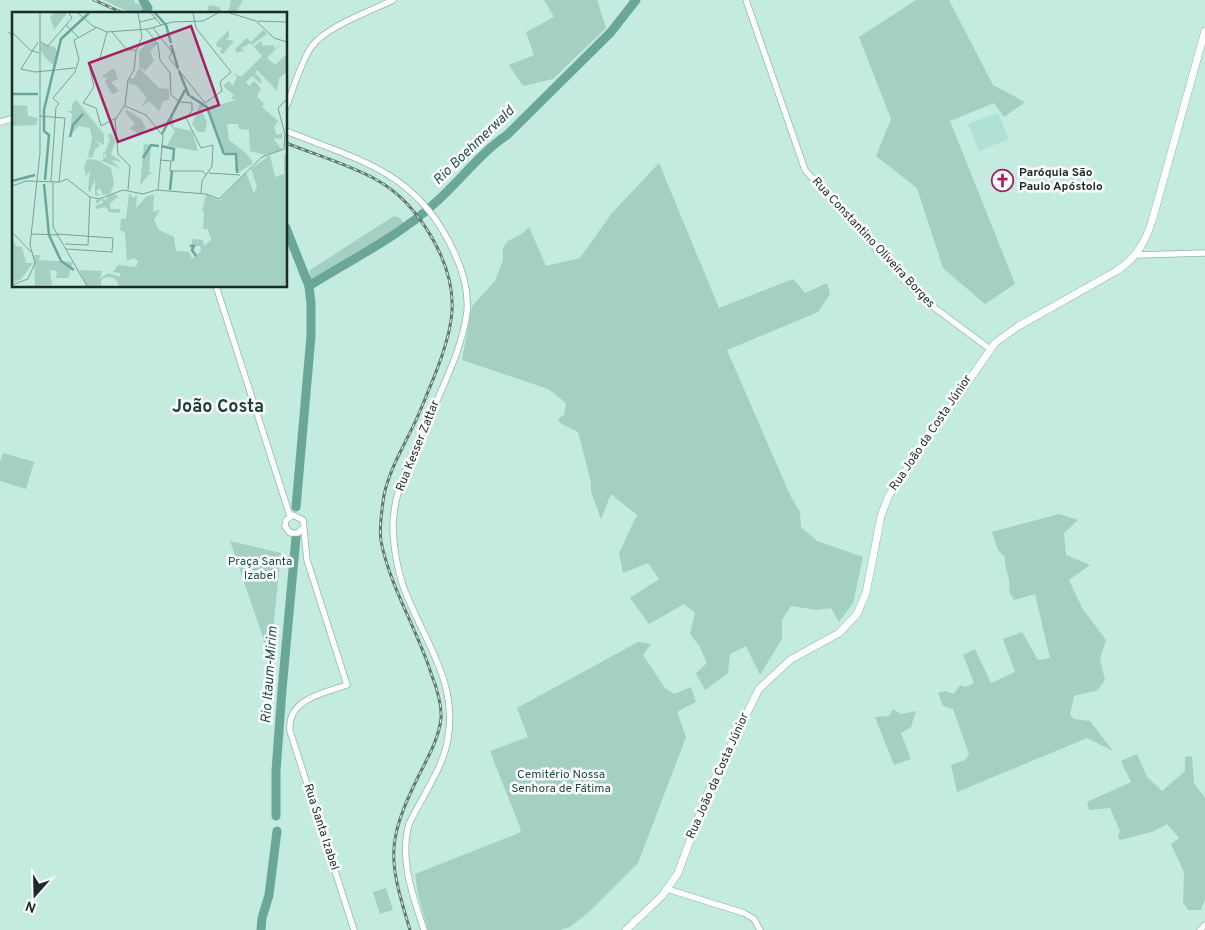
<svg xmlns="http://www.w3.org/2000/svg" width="1205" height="930" viewBox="0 0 1205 930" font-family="Overpass,sans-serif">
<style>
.built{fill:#b0e1d4}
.green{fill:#a4cfc3}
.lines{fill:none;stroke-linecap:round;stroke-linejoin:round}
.stream{stroke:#6aa798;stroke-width:1}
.river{stroke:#6aa798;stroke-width:9}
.tertiary-casing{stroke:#91b7ad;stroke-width:7}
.secondary-casing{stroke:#91b7ad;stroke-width:8}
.tertiary{stroke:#fff;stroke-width:5.5}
.secondary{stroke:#fff;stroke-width:7}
.rail-casing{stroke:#607a73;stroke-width:3}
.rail{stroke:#fff;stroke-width:1;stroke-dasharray:4;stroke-linecap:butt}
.labels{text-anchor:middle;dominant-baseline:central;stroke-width:5;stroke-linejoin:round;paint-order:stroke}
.poi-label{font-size:12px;font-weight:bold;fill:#1b2b27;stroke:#fff;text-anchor:start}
.street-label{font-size:12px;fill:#1b2b27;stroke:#fff}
.park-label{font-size:12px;fill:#1a4f44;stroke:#fff}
.water-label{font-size:14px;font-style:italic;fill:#205449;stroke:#fff}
.district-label{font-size:18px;font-weight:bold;fill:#1e4139;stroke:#fff}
.inset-river{fill:none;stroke:#6aa798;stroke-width:2.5}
.inset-road{fill:none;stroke:#809e96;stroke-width:1}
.view{fill:#a91f63;fill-opacity:0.15;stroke:#a91f63;stroke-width:2.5}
.inset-edge{fill:none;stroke:#1b2b27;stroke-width:2.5}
</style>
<rect width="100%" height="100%" fill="#c3ebe0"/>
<polygon class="built" points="998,113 1009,139 979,151 968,124"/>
<g class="green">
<polygon points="103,0 134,0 135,3 151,9 154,14 133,14"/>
<polygon points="231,0 243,0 235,14 206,14 209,5 219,7 223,13 228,13"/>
<polygon points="544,0 597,0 606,28 553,79 523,86 509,65 534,55 526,32 554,17"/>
<polygon points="916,0 949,0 993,85 1025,102 1004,117 994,103 950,121 1015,284 985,304 943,268 917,188 876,156 891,119 859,37"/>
<polygon points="659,163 719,308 793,279 805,293 827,283 830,294 818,312 727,350 790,495 800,512 801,527 817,541 863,557 853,603 839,622 831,608 817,610 791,606 782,620 782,639 760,675 746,646 730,654 728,673 705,690 696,673 707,663 700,647 690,634 695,613 684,604 649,624 630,598 659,579 648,563 623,573 619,553 637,515 611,494 601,519 591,492 591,482 578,432 560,423 558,419 564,415 566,403 548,389 462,360 472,306 495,281 503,260 503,248 508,241 523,233 529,227 546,266 580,258 612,213"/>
<polygon points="394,216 400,218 407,229 406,231 321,282 310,279 310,270"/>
<polygon points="3,453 34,462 26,489 0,481 0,462"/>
<path d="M1059,514L1078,520L1064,533L1066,555L1090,565L1069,580L1082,608L1106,640L1100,659L1105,680L1098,690L1074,696L1070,715L1074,719L1090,721L1113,751L1087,738L957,792L951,765L965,760L969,754L953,709L943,706L938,693L944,691L954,694L960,685L965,687L974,683L963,655L975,649L991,683L1015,672L1003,639L1022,632L1038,660L1050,658L1035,594L1014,600L1009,592C1012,579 1004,570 1005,557L998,550L992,532Z"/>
<polygon points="230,541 281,553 270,658"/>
<polygon points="638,642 651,644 643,655 665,688 674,694 691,687 696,702 677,712 686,737 638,863 589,912 570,927 560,930 428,930 418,895 415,874 519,833 521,830 490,751 528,737 517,708"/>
<polygon points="893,709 901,714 916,711 911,727 901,733 911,759 894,765 875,717 889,716"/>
<polygon points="1137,754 1147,777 1162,791 1185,771 1185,757 1192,756 1194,783 1205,798 1205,899 1201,910 1188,910 1183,902 1184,872 1171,844 1179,838 1167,824 1154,831 1121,840 1118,838 1120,831 1110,808 1089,810 1087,802 1131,782 1121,761"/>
<polygon points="386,888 393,910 380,914 373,892"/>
</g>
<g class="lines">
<polyline class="stream" points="8,32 14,36"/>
<g class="river">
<polyline points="143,0 148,8 145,14"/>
<polyline points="286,228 309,286 311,304 311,336 296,507"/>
<path d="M309,286C350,260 398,237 435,203C460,181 480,153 507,135L611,32L636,0"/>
<polyline points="276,816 276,771 282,690 296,537"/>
<polyline points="261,930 262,918 269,895 277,831"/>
</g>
<defs>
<g id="tertiary">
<polyline points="746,0 805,170 920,297 990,349"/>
<path d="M286,107C294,88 300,63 312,46C327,26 371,11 393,0"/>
<polyline points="0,122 14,118"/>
<path d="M286,131C361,161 418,172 454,252C463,271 469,291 467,312C462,349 444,383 430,417C414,452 392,490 393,530C394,549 397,568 403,586C422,638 458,680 448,738C443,769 422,796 409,824C399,860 413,896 424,930"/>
<polyline points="1136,255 1205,253"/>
<polyline points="216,286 290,516"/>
<path d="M302,529L298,533H290L285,526L286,520L293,515L303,520L307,560L347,685C323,693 287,699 290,731L354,930"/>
<polyline points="667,889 744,913 754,919 760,930"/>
<polyline points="1200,930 1205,925"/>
</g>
<path id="secondary" d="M626,930L662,896L678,873L708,792L759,689L790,660L839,633L857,614L866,593L881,516L889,495L995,343L1017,327L1118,270C1137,257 1145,242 1152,221L1205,31"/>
</defs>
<use href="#tertiary" class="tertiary-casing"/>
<use href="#secondary" class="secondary-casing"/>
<use href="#tertiary" class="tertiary"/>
<use href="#secondary" class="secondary"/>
<defs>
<g id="rail">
<polyline points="94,0 125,14"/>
<path d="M286,143C316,155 347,164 375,179C418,202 455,263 452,311C450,343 432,382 420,411C409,438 390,466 384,495C382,508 379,528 381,541C390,587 417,629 431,673C436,686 442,704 441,718C439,739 427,759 418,777C385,844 389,861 410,930"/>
</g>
</defs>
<use href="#rail" class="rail-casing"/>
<use href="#rail" class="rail"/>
</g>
<defs>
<symbol id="church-ring" viewBox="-11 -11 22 22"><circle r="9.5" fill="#fff" stroke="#a91f63" stroke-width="1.5"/><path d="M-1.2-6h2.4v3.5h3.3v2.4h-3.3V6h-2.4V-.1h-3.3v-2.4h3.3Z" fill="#a91f63"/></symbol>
</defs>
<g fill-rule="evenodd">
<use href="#church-ring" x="990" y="168" width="25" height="25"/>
</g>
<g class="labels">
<g class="poi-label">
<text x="1019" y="173">Paróquia São<tspan x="1019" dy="14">Paulo Apóstolo</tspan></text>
</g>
<g class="street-label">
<text transform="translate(873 243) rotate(47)">Rua Constantino Oliveira Borges</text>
<text transform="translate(931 433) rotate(-56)">Rua João da Costa Júnior</text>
<text transform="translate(418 446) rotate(-68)">Rua Kesser Zattar</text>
<text transform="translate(718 776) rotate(-66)">Rua João da Costa Júnior</text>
<text transform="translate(321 827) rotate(72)">Rua Santa Izabel</text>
</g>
<g class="park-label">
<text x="260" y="562">Praça Santa<tspan x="260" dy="14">Izabel</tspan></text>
<text x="561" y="775">Cemitério Nossa<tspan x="561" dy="14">Senhora de Fátima</tspan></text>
</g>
<g class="water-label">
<text transform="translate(474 146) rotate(-44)">Rio Boehmerwald</text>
<text transform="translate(270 675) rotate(-86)">Rio Itaum-Mirim</text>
</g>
<g class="district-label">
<text x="218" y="407">João Costa</text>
</g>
</g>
<g transform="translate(12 12)">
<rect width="275" height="275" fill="#c3ebe0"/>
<path d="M42,1H55L42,18L38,5ZM217,18V25L213,27L222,29L211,42L208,40L210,36L204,34L205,30ZM251,18L255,22L241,32L243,34L249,29L251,34L261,33L263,37L270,31L255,46L263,53L275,42V60L267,66L265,79L245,58L243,61L249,67V72L240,64L234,70L237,74L242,69L249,77L245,84L252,92L250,95L266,109L262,115L265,123L270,121V127L261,126L270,138L253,143L238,139L237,118L227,117L226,112H215L217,128L235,142L241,151L226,161L225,144L210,139L194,97L224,88L219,87L222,83L211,74L217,69L221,74L225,65L222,61L229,65L250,44L239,31L229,36L235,42L231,39L225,41L223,37L235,26L239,30ZM140,25L146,32L138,39L142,49L133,59L127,55V40ZM30,32L43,35L46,41L48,34L44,55L33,46L28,37ZM102,56L106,67L99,70L107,79L100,82L93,70L95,66L90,64ZM127,56L147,76L157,77V88L151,89L147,99L137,89L129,95L135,86L124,73L117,72V66H122ZM178,85L189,89L193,95L189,97L195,110L193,120H186L180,112L188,92ZM64,88L92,122V133L83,128L88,134L83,137L80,146L76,145L80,126L78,116L67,114L58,124L60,102L55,99H60V92ZM0,93L15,94L16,104L26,106L24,113L0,114ZM115,98L129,107L134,116L128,123L118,116L123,112L113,100ZM161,102V115L180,119L186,139L155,134L163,119L155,109ZM99,121L104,128L99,142L110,150L99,148L109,157L88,148H91V143L93,147L94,142L90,141L94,139L98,126L95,124ZM132,132L139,133L137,160L141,162H137L128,174ZM275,142V274H107L103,266L94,265L89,268V274H75L67,258L90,259L88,267L96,261L108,265V261L101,260L106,253L124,255L126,249L122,246L115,249L113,221L108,218L109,207H114L117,181L121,186L125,183L124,196L135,184L142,183L141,200L148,198L142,208L147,218L162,225L164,239L177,240L180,247L189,239L188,234H180V227L191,228L192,234L199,228L196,217H191L192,200L190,199L194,182L207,189L234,160L242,182L245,175L239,157L258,143L263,165L272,162V143ZM75,147L85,148L99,156L102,172L98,182L91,183L88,176L84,179L88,184L83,183V167L78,180L76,178L78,159L74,164L72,155ZM103,182L106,185L98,191V197H108V201L97,200L94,195L84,197L83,194L91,191L90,188L84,192V188L92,187L93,189L96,184ZM0,227L4,234L10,235L14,251H21L9,267L0,271ZM22,243H29L26,248L61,250L56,266H44L45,259L38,258L40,273L23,274Z" fill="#a4cfc3"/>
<path class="inset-river" d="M143,1L154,13L159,31M159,33L166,56M167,59L177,84M0,82H26M178,84L195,95L212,142M150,122L173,78M58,125L61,113L71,102M149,134L162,137L161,149M212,142H224L225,161M131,146L139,133L147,134M33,168L37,123L32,119V98L49,27L77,1M0,169L23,163M32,172L37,223L49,249L62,258M158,178L160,159M178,234H182L180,238L184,244"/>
<path class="inset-road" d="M66,1L81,14L95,20L136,17L160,10L191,9L206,1M139,1L149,13M218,1L244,9L262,26L275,30M246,9L275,10M128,10L144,6M54,13L66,25M141,16L160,40L157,46L193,91L210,79L208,70L219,60L184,16L181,1M134,17L146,32L148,48L158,61L159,83L168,90L180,91V99L174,106L189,136L201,133L200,154L190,169L189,181M0,20L18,38L27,41M95,20L88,46L77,52L82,75L71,91L84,96L89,114L104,106M100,20L115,38H124M26,30L9,57L23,60L63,56M28,30L36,34L60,6L57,1M113,94L134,103L151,124L146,178M27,104L53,106L47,170M148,148L159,149L158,159H190L195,163M197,161L228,163M39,169L44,95L47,92L41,86L63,60L67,47L62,28L84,16M41,170V215L75,274M0,174L14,169L48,170L55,167L78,185L87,187L111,178L131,182L144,178L194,182L207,187L250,145L272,137L273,122L266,96L275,87M116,178L118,154L106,142L103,108L113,93L116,68L122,58L124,39L130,25L126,1M0,220L19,240M19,222L46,223M45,222L101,226L100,240L54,237M53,232L76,233L78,185M0,273L16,267L23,251L18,233L28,141V1"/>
<path class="view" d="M179,14L207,93L106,130L77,51Z"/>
<rect width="275" height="275" class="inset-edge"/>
</g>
<g transform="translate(35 895) rotate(200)" stroke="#ffffff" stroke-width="4" paint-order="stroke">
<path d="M0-4L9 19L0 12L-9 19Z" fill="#1b2b27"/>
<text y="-8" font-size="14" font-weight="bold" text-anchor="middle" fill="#1b2b27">N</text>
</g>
</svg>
